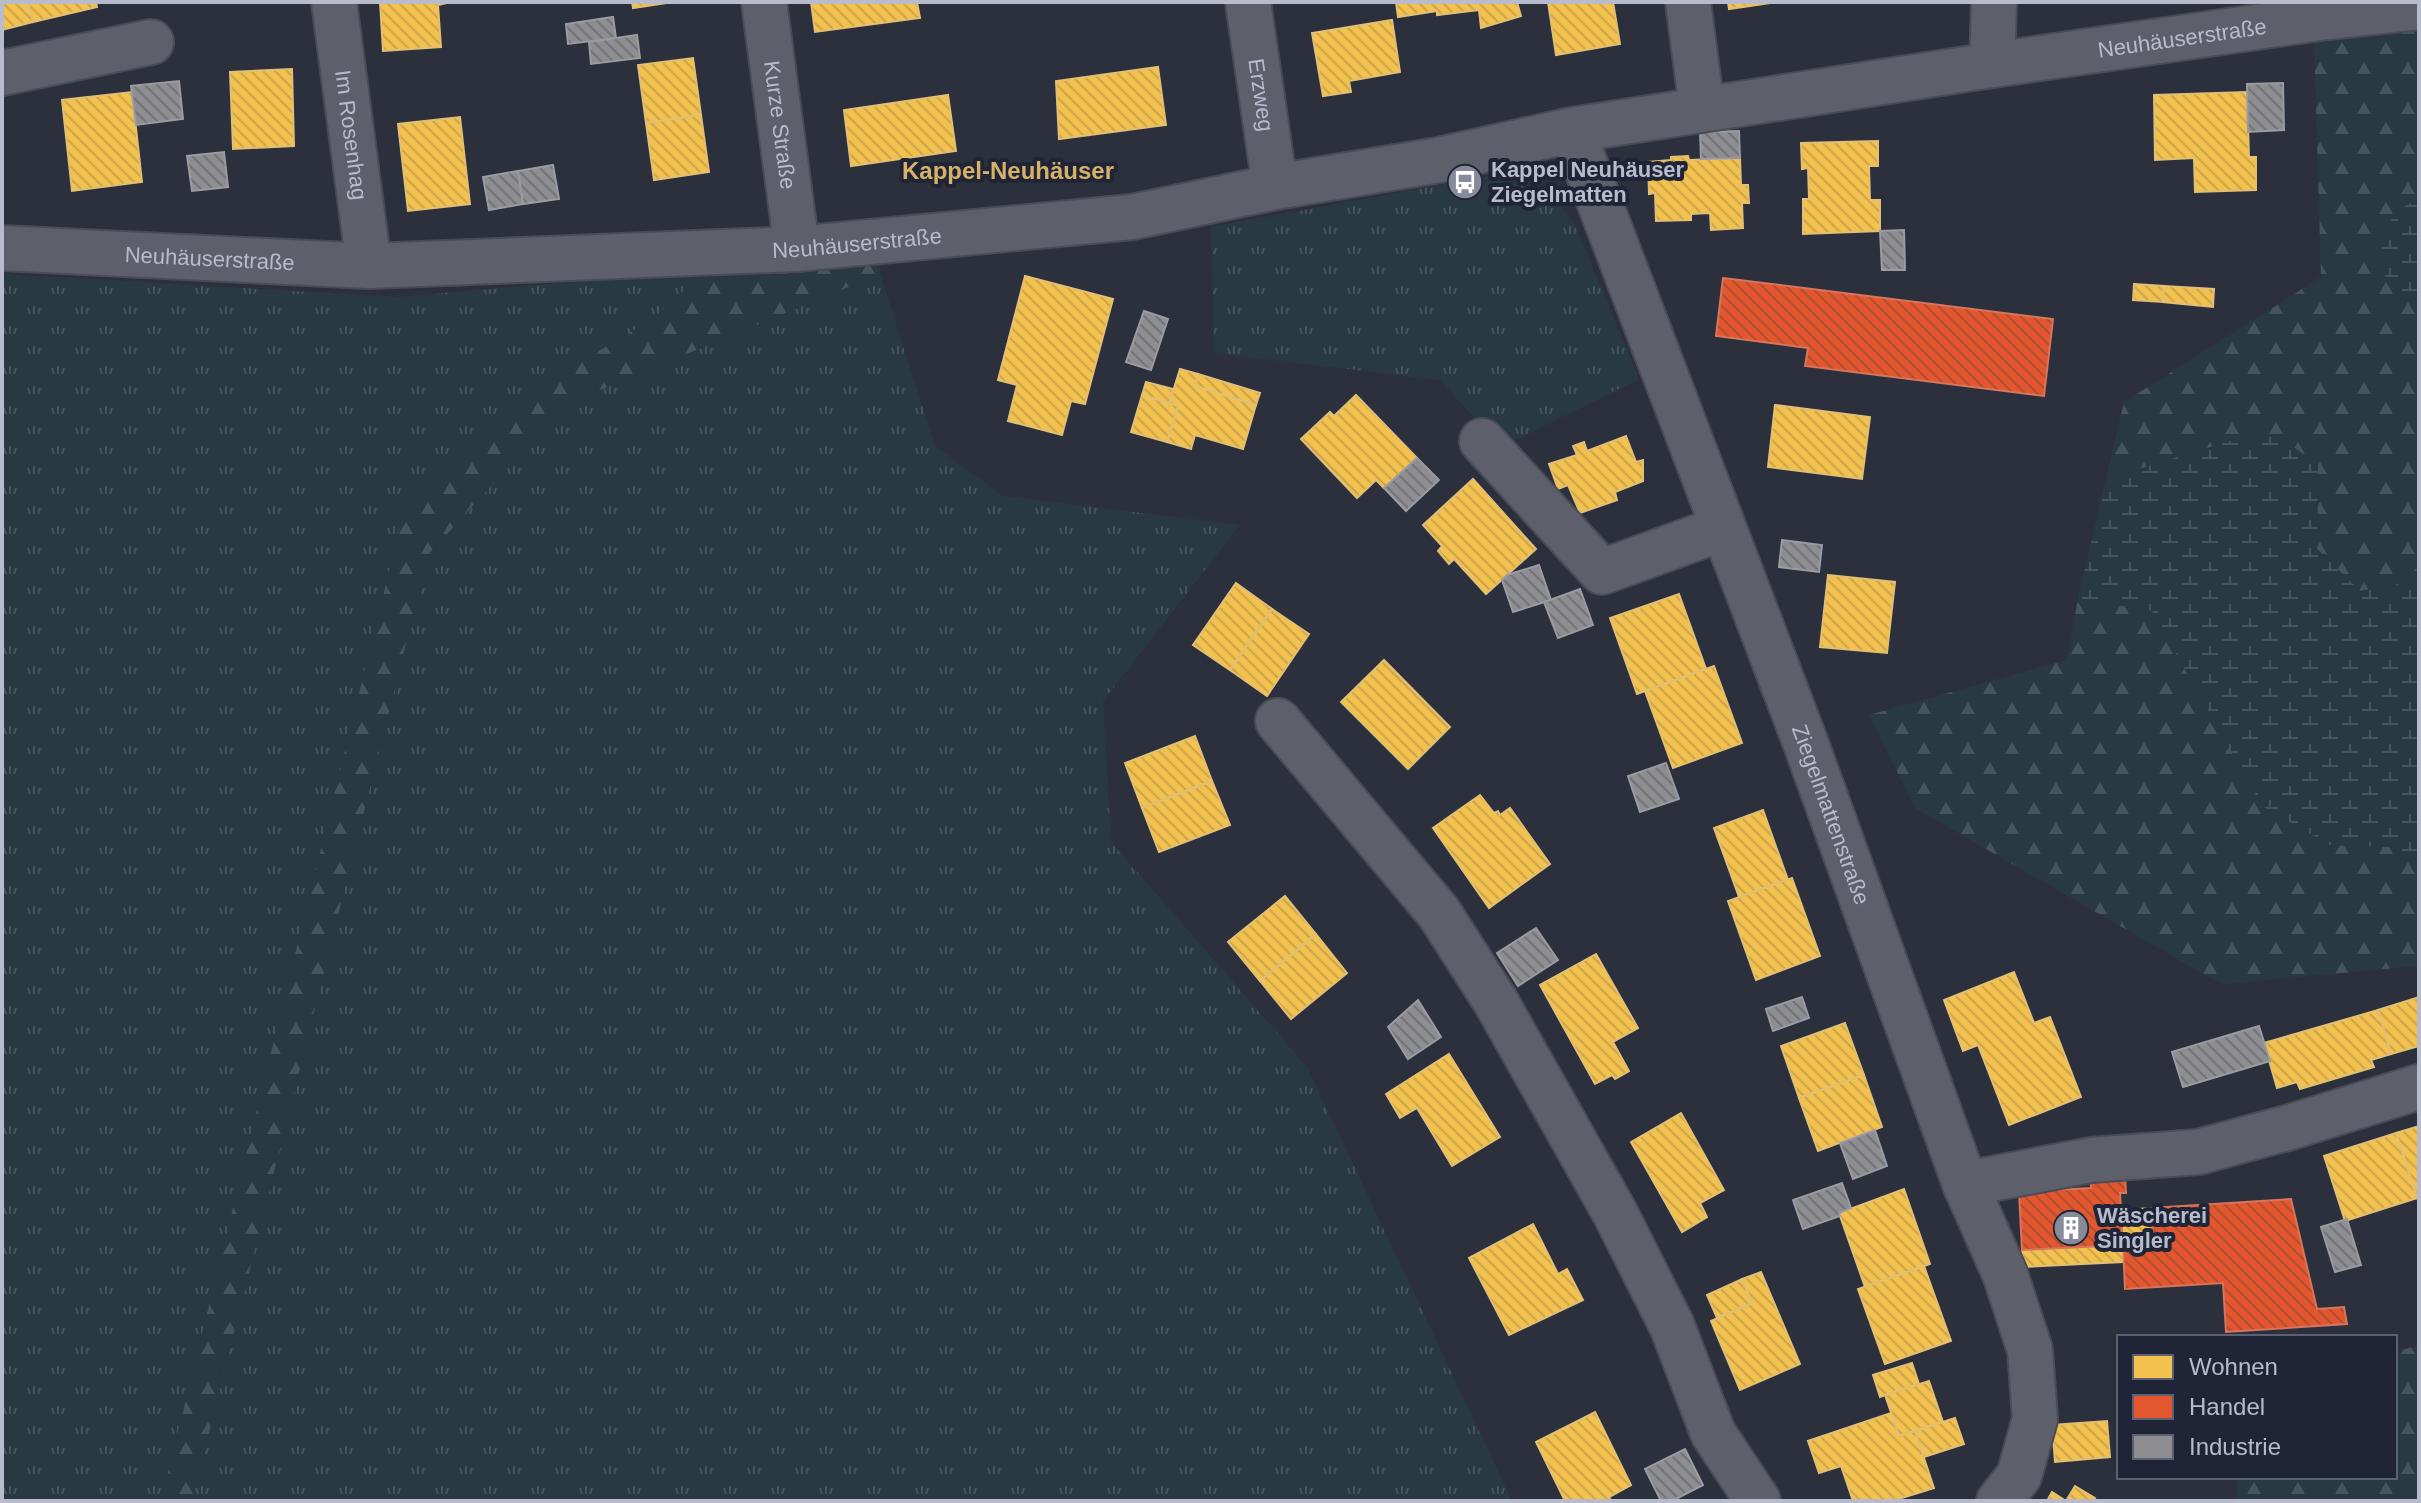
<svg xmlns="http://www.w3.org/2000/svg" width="2421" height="1503" viewBox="0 0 2421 1503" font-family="Arial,sans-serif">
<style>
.grass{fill:url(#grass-tufts)}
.forest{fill:url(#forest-firs)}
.wetland{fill:url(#wetland-marsh)}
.homes{fill:url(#homes-back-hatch);stroke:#e1bf74;stroke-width:2}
.shops{fill:url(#shops-back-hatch);stroke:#d7755d;stroke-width:2}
.industry{fill:url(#industry-back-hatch);stroke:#9a9ba3;stroke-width:2}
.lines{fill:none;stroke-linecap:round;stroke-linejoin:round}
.minor-casing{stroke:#494c55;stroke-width:48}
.minor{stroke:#5d606a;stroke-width:44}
.labels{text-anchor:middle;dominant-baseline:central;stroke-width:8;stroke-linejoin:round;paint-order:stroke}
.street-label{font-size:22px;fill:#b8bbcc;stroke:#1f2437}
.poi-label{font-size:22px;font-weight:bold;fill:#b8bbcc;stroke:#1f2437;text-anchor:start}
.neighbourhood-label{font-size:24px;font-weight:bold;fill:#d6b268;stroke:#1f2437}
</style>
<defs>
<pattern id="grass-tufts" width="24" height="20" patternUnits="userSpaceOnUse" patternTransform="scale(2)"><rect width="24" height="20" fill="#293942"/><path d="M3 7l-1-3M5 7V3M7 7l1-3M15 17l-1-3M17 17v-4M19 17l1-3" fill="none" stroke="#46545c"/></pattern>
<pattern id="forest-firs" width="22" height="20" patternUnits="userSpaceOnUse" patternTransform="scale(2)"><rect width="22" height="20" fill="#293942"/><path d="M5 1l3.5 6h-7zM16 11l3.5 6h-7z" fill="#46545c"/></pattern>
<pattern id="wetland-marsh" width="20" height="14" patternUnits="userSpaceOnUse" patternTransform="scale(2)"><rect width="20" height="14" fill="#293942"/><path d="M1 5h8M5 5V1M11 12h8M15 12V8" fill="none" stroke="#46545c"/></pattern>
<pattern id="homes-back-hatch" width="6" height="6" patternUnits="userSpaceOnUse" patternTransform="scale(2)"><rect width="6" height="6" fill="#f2c14e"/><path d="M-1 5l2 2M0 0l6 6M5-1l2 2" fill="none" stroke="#cda64b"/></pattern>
<pattern id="shops-back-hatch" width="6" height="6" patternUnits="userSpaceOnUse" patternTransform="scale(2)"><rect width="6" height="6" fill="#e4572e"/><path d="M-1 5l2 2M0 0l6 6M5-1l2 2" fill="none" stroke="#b04e32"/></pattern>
<pattern id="industry-back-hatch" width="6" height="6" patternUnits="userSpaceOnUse" patternTransform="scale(2)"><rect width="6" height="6" fill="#8d8d92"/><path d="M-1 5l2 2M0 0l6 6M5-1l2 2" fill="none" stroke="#737478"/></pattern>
</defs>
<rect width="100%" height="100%" fill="#2c303c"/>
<g class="grass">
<polygon points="1500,174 1550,194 1574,223 1639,379 1501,447 1440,380 1214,353 1211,227"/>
<polygon points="707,270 651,320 547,381 405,506 161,1501 2,1501 2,274 398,297"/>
<polygon points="880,274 935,446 1003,496 1240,525 1103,701 1111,842 1307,1067 1512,1501 192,1501 428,555 566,404"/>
</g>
<g class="forest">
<polygon points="2419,30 2419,199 2397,210 2387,281 2419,308 2419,566 2396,585 2360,591 2317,549 2318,465 2106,479 2124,402 2321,277 2314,40"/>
<polygon points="880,258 880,274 566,404 428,555 192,1501 161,1501 405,506 425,483 548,381 651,320 707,270"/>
<polygon points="2078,598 2152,611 2262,806 2330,845 2392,847 2419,871 2419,966 2221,984 1915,808 1869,715 2067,660"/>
<polygon points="2419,1345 2419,1501 2236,1501 2238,1477 2395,1477 2395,1352"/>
</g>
<g class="wetland">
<polygon points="2419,199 2419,308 2387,281 2374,248 2397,210"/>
<polygon points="2246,436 2280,437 2318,465 2317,549 2360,591 2396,585 2419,566 2419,871 2392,847 2330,845 2262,806 2152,611 2078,598 2106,479"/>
</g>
<g class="homes">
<polygon points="2,2 28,2 33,22 2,30"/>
<polygon points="28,2 96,2 97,7 33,22"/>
<polygon points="380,2 451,2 438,5 441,47 383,51"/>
<polygon points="632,2 673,2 633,8"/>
<polygon points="811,2 917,2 920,18 815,32"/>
<polygon points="1396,2 1517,2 1521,16 1481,28 1479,10 1437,15 1437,11 1398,17"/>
<polygon points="1548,2 1613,2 1620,44 1556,55"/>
<polygon points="1728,2 1771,2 1771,3 1729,9"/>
<polygon points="1392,20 1400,72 1349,81 1351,92 1323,96 1312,33"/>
<polygon points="693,58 701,115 646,123 638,65"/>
<polygon points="1158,67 1166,125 1059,139 1056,81"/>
<polygon points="292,69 294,146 233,149 230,72"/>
<polygon points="132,92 142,182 72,191 62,100"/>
<polygon points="2247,92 2249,157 2256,157 2256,190 2195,192 2194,158 2155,160 2154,95"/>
<polygon points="948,95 956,151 851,166 844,110"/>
<polygon points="701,115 709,172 654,180 646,123"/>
<polygon points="460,117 470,204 408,211 398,124"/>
<polygon points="1878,141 1878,166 1869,166 1870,200 1880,200 1880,231 1803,234 1803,199 1809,199 1808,168 1802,169 1801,143"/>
<polygon points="1688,156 1689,160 1740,158 1741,185 1748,185 1749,203 1742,203 1743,228 1711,230 1710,213 1691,214 1691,220 1656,221 1655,193 1649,194 1648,162 1671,160 1671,157"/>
<polygon points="1025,276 1113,299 1085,404 1071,401 1062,435 1008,421 1017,385 998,380"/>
<polygon points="2134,284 2164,286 2163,302 2133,300"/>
<polygon points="2164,286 2214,289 2213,307 2163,302"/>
<polygon points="1180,369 1198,374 1195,386 1256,405 1243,449 1195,435 1191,449 1167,442 1178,406 1169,404"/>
<polygon points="1198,374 1260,393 1256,405 1195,386"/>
<polygon points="1146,382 1173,389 1169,404 1142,395"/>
<polygon points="1142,395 1178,406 1167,442 1131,432"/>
<polygon points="1356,395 1417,458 1384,488 1376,480 1357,498 1301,439 1330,412 1334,416"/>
<polygon points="1775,405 1870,417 1862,479 1768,467"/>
<polygon points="1626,436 1636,462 1643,460 1643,481 1615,492 1617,500 1580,513 1568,485 1558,489 1549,464 1577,455 1573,446 1584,442 1587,451"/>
<polygon points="1473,479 1536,549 1486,594 1454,559 1449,564 1438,551 1442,546 1423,525"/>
<polygon points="1828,575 1895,582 1887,653 1820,647"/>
<polygon points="1236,583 1272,609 1230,670 1193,645"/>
<polygon points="1679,594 1706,669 1637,694 1610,618"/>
<polygon points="1272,609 1309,634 1267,696 1230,670"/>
<polygon points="1384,660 1450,727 1408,769 1341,702"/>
<polygon points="1714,666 1742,743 1673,768 1645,691"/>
<polygon points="1195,736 1212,781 1142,808 1125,763"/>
<polygon points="1212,781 1230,825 1159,852 1142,808"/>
<polygon points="1480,795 1494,813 1498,811 1500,815 1510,808 1550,864 1489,908 1433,828"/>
<polygon points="1763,810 1788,880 1739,897 1714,828"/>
<polygon points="1792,878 1820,956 1756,980 1728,901"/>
<polygon points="1285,896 1316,934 1260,981 1228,942"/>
<polygon points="1316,934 1347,973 1291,1019 1260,981"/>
<polygon points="1596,954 1638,1028 1613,1042 1629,1071 1615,1079 1612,1075 1595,1084 1540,985"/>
<polygon points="2014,972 2034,1023 2050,1017 2081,1097 2009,1125 1978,1045 1963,1051 1944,1000"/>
<polygon points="2419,997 2419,1046 2391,1054 2378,1010"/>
<polygon points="2378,1010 2391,1054 2371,1060 2374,1067 2300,1089 2297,1082 2277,1088 2264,1043"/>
<polygon points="1845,1023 1864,1075 1799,1098 1781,1046"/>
<polygon points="1449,1054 1500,1137 1452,1166 1417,1108 1400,1118 1386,1094"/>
<polygon points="1864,1075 1882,1127 1818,1151 1799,1098"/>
<polygon points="1681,1113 1724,1190 1700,1203 1707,1217 1682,1232 1631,1142"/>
<polygon points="2419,1126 2419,1197 2417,1198 2396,1133"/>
<polygon points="2396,1133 2417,1198 2345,1221 2324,1156"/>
<polygon points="1904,1189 1930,1264 1865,1287 1839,1213"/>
<polygon points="2152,1208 2153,1243 2123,1245 2121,1210"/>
<polygon points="1533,1224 1558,1274 1567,1269 1583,1300 1509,1335 1469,1258"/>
<polygon points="2123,1245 2123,1262 2024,1267 2022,1250"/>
<polygon points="1924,1266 1951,1341 1885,1364 1858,1289"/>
<polygon points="1761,1272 1800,1364 1740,1390 1711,1321 1752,1303 1742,1279"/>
<polygon points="1742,1279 1752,1303 1717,1318 1707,1295"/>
<polygon points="1912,1363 1919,1384 1880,1397 1873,1375"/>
<polygon points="1929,1381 1943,1422 1899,1436 1885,1395"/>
<polygon points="1595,1412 1631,1485 1609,1497 1611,1501 1565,1501 1536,1442"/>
<polygon points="1891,1413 1899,1436 1915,1431 1934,1488 1892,1501 1853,1501 1841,1466 1819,1473 1808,1441"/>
<polygon points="1955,1418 1964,1444 1924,1457 1915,1431"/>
<polygon points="2107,1421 2110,1457 2055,1462 2052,1425"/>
<polygon points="2075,1486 2095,1498 2093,1501 2047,1501 2052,1492 2066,1501"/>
</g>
<g class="shops">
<polygon points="1723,278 2053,319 2044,396 1805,366 1808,348 1716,336"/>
<polygon points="2125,1175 2126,1193 2120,1193 2123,1245 2022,1250 2019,1192 2091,1188 2090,1177"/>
<polygon points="2291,1199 2317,1309 2344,1307 2347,1324 2226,1332 2223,1283 2125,1289 2123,1245 2153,1243 2152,1208"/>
</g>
<g class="industry">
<polygon points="613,17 616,38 568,44 566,24"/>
<polygon points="637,35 640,58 591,64 589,42"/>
<polygon points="179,81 183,119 136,125 131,86"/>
<polygon points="2283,83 2284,130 2248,132 2247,84"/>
<polygon points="1739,131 1740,158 1701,159 1700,132"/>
<polygon points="224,152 228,187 192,191 187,156"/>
<polygon points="553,165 559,199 523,204 518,171"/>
<polygon points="518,171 523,204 489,210 483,177"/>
<polygon points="1904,230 1905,270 1882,270 1880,231"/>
<polygon points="1144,311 1168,319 1151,370 1126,362"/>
<polygon points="1417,458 1439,480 1406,511 1384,488"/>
<polygon points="1782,540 1822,545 1819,572 1779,567"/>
<polygon points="1539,565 1551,600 1513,612 1502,580 1507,575"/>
<polygon points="1580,589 1593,625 1558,638 1544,602"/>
<polygon points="1666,763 1679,799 1640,812 1628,776"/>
<polygon points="1536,928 1558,960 1518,986 1497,953"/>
<polygon points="1802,997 1809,1018 1773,1031 1766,1009"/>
<polygon points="1418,1000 1441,1037 1408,1059 1388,1027"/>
<polygon points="2259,1026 2270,1061 2183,1087 2172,1052"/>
<polygon points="1875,1130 1887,1166 1853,1179 1840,1143"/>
<polygon points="1842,1183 1851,1208 1839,1213 1840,1216 1803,1229 1793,1200"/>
<polygon points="2347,1219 2361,1265 2335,1272 2321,1227"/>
<polygon points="1685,1449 1703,1485 1672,1501 1661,1501 1645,1469"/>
</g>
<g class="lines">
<defs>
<g id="minor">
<path id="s1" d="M334,2L369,266"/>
<path id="s2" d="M764,2L797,249"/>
<path id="s3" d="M1248,2L1275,187"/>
<polyline points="1688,2 1702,109"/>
<polyline points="1992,65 1994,2"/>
<polyline points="2,73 151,42"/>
<path id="s4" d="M1572,130L1806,744L1965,1184L2005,1274L2030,1350L2035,1419L2019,1476L1999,1501"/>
<path id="s5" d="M2,248L369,266L797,249L1132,217L1275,187L1439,160L1572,130L1992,65L2320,18L2419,7"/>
<polyline points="1482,441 1602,572 1723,528"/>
<polyline points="1278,721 1439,913 1496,1002 1615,1213 1672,1326 1713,1433 1758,1501"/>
<polyline points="1965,1184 2091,1160 2198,1152 2287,1128 2419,1087"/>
</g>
</defs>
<use href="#minor" class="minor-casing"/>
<use href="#minor" class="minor"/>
</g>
<defs>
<symbol id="bus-disc" viewBox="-11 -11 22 22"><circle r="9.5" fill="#878a9a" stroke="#1f2437"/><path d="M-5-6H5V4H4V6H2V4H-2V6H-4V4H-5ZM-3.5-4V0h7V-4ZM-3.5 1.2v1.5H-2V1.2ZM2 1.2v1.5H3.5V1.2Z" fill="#fff"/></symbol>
<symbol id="building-disc" viewBox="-11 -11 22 22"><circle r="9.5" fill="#878a9a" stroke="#1f2437"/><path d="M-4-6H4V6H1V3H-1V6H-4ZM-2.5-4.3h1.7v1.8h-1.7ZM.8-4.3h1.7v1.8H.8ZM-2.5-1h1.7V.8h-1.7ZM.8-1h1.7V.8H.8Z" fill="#fff"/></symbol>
</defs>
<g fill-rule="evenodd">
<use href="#bus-disc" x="1445" y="162" width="40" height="40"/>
<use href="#building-disc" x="2051" y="1208" width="40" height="40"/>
</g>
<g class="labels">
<g class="street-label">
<text stroke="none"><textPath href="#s5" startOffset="2198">Neuhäuserstraße</textPath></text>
<text stroke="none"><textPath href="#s3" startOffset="94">Erzweg</textPath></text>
<text stroke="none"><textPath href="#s2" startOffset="124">Kurze Straße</textPath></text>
<text stroke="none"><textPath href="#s1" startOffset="134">Im Rosenhag</textPath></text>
<text stroke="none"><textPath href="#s5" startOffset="856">Neuhäuserstraße</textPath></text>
<text stroke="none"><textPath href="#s5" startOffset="208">Neuhäuserstraße</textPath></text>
<text stroke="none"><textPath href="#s4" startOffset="732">Ziegelmattenstraße</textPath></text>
</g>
<g class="poi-label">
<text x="1491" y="169">Kappel Neuhäuser<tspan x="1491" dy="25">Ziegelmatten</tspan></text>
<text x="2097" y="1215">Wäscherei<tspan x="2097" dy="25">Singler</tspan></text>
</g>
<g class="neighbourhood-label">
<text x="1008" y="170">Kappel-Neuhäuser</text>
</g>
</g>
<rect width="2421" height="1503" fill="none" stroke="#b8bbcc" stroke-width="8"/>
<rect x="2117" y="1335" width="280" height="144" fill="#1f2437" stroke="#5c6073" stroke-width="2"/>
<rect x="2133" y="1355" width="40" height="24" fill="#f2c14e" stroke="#5c6073" stroke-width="2"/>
<text x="2189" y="1375" font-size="24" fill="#b8bbcc">Wohnen</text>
<rect x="2133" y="1395" width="40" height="24" fill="#e4572e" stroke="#5c6073" stroke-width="2"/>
<text x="2189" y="1415" font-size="24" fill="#b8bbcc">Handel</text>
<rect x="2133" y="1435" width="40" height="24" fill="#8d8d92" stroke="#5c6073" stroke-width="2"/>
<text x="2189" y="1455" font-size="24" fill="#b8bbcc">Industrie</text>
</svg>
